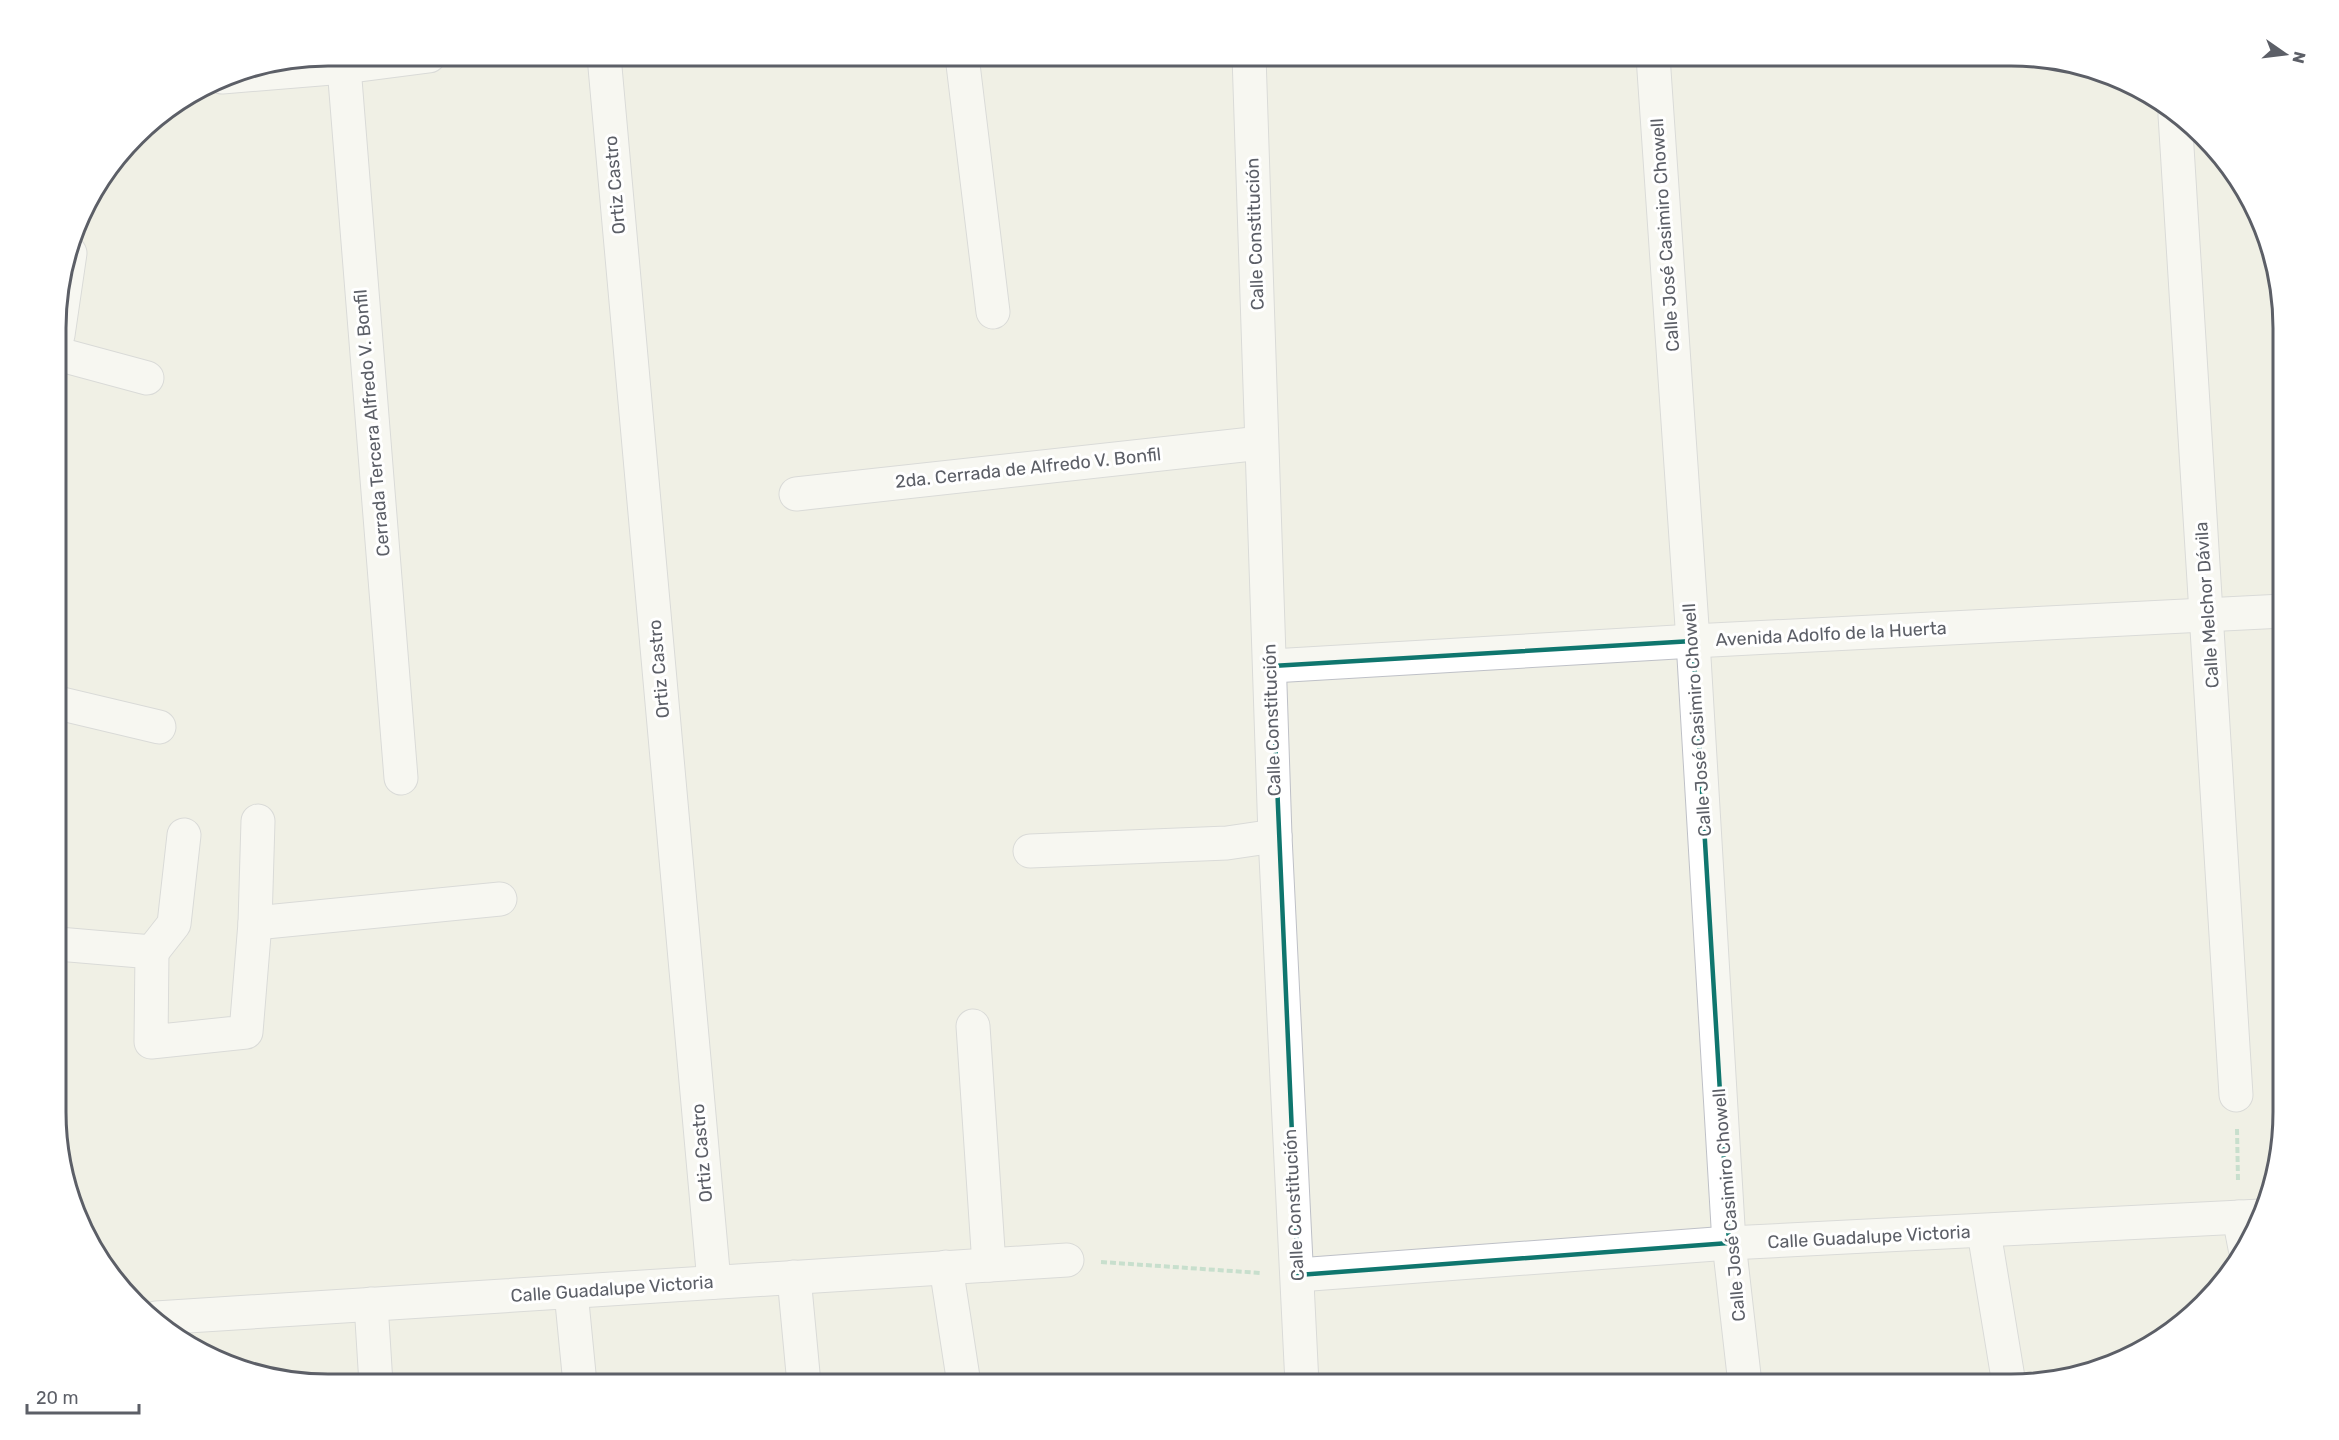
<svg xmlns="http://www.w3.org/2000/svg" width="2339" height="1440" viewBox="0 0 2339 1440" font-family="Rubik,sans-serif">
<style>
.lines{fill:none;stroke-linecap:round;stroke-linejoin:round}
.minor-casing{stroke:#bec0c7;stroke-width:35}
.tertiary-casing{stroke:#bec0c7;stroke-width:35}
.path{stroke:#97cbaf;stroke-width:4;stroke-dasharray:6 3;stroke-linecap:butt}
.minor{stroke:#fff;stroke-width:33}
.tertiary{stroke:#fff;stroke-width:33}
.marked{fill:none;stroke:#0f766e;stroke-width:4.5;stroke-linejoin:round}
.labels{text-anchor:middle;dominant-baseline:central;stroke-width:6;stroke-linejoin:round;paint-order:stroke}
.street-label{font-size:18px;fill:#5c5f67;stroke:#fff}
.rim{fill:none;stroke:#5c5f67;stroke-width:3}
</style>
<rect width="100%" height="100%" fill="#f0f0e5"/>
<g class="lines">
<defs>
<g id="minor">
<polyline points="604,56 714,1282"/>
<polyline points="962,56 993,312"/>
<polyline points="1653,56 1693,641 1729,1243 1745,1384"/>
<polyline points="344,67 401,778"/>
<polyline points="2175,115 2236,1095"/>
<polyline points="58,335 70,253"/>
<polyline points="58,354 147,378"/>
<polyline points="796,494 1261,443"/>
<polyline points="1272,666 1693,641 2283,611"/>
<polyline points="58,703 159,727"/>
<polyline points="1030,851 1227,843 1275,836"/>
<polyline points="255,923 500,899"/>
<polyline points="58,944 152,952 151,1042 246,1032 255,923 258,821"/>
<polyline points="152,952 174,924 184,835"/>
<polyline points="973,1026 989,1265"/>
<polyline points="2239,1217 2245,1248"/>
<polyline points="1984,1232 2009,1384"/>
<polyline points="946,1267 964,1384"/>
<polyline points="1298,1275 1729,1243 2261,1216"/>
<polyline points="794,1277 804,1384"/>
<polyline points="571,1292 580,1384"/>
<polyline points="371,1304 376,1384"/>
<polyline points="156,1318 1067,1260"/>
</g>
<g id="tertiary">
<polyline points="1249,56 1275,836 1302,1384"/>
<polyline points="222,77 344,67 429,56"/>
</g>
</defs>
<use href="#minor" class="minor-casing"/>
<use href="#tertiary" class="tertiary-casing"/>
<g class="path">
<polyline points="2237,1129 2238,1181"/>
<polyline points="1101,1262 1261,1273"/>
</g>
<use href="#minor" class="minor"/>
<use href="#tertiary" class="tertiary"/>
</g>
<path d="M0 0H2339V1440H0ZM1693,641L1729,1243L1298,1275L1272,666Z" fill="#f0f0e5" fill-opacity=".55" fill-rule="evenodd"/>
<path class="marked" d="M1693,641L1729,1243L1298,1275L1272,666Z"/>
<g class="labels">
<g class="street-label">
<text transform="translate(615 185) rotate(-95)">Ortiz Castro</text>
<text transform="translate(1255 234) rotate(-92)">Calle Constitución</text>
<text transform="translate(1665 235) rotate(-94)">Calle José Casimiro Chowell</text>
<text transform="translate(372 423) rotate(-95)">Cerrada Tercera Alfredo V. Bonfil</text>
<text transform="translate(1028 468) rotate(-6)">2da. Cerrada de Alfredo V. Bonfil</text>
<text transform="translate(2207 605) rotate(-94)">Calle Melchor Dávila</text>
<text transform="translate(1831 634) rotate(-3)">Avenida Adolfo de la Huerta</text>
<text transform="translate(659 669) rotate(-95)">Ortiz Castro</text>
<text transform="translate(1272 720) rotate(-92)">Calle Constitución</text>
<text transform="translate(1697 720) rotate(-94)">Calle José Casimiro Chowell</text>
<text transform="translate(702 1153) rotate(-95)">Ortiz Castro</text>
<text transform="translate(1294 1205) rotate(-93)">Calle Constitución</text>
<text transform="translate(1729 1205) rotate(-95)">Calle José Casimiro Chowell</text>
<text transform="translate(1869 1237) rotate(-3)">Calle Guadalupe Victoria</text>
<text transform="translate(612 1289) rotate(-4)">Calle Guadalupe Victoria</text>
</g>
</g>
<path d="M0 0H2339V1440H0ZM328 66H2011A262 262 0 0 1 2273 328V1112A262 262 0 0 1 2011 1374H328A262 262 0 0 1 66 1112V328A262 262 0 0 1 328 66Z" fill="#fff" fill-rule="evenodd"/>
<path class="rim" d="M328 66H2011A262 262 0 0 1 2273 328V1112A262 262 0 0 1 2011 1374H328A262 262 0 0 1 66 1112V328A262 262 0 0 1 328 66Z"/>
<g transform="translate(2285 54) rotate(104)" stroke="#ffffff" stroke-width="4.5" paint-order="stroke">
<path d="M0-4.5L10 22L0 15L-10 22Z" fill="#5c5f67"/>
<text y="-9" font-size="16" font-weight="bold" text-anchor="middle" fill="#5c5f67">N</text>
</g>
<path d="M27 1404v9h112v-9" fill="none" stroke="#5c5f67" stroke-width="3"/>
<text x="36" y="1404" font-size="18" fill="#5c5f67" stroke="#ffffff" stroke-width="4.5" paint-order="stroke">20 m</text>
</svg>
